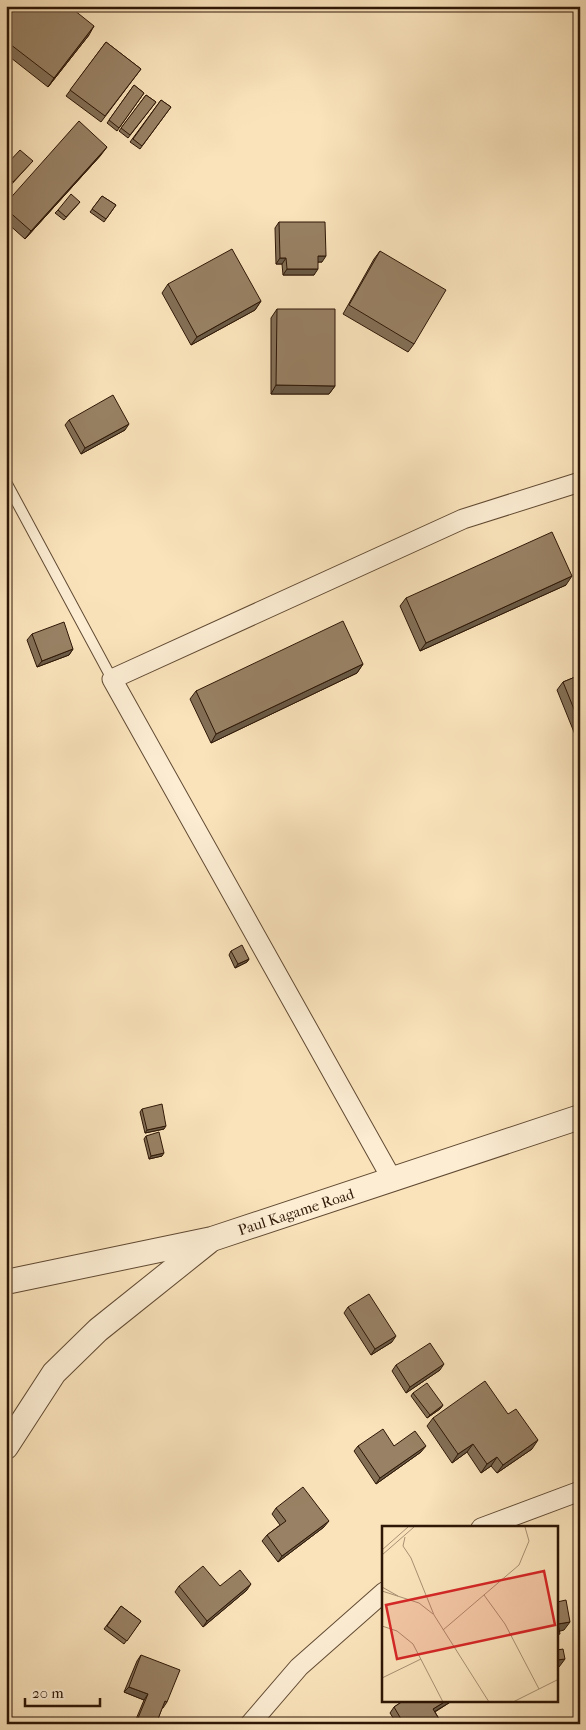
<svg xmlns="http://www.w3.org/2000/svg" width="586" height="1730" viewBox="0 0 586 1730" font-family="'IM FELL French Canon',serif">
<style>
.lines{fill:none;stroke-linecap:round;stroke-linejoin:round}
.service-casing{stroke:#614a33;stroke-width:12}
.minor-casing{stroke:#614a33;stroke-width:21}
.tertiary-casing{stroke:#614a33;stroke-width:26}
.service{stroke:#fcedd3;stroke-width:10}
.minor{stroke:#fcedd3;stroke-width:19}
.tertiary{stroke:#fcedd3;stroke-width:24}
.wall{fill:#836f56;stroke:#2e1706}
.shaded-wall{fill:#6a5a46;stroke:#2e1706}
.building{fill:#988164;stroke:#2e1706}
.labels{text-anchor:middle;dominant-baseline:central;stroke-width:4;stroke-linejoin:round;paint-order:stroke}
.street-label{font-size:15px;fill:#2e1706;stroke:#fcedd3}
.inset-road{fill:none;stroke:#a89173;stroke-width:1}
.view{fill:#d62828;fill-opacity:0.15;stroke:#d62828;stroke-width:2.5}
.inset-edge{fill:none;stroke:#2e1706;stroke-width:2.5}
</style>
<rect width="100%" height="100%" fill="#fae3bb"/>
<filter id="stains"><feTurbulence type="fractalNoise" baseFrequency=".004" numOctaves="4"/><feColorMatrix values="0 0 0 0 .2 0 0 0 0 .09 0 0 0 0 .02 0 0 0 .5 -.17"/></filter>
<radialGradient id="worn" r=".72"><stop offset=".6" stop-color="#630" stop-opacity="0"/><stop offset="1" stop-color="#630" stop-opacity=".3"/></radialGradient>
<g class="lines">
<defs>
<polyline id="service" points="6,482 112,679"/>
<g id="minor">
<polyline points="393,1181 112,679 463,519 580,482"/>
<polyline points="481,1528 580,1491"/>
<polyline points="250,1724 299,1667 384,1592"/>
</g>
<g id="tertiary">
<polyline points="6,1282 212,1239 580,1117"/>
<polyline points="6,1447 54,1373 98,1330 208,1242"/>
</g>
</defs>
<use href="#service" class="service-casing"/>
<use href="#minor" class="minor-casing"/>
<use href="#tertiary" class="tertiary-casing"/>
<use href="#service" class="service"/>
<use href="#minor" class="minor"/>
<use href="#tertiary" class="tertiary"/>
</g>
<g class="wall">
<polygon points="6,6 89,35 48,87 6,54"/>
<polygon points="106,42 141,69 101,122 66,96"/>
<polygon points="134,85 144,93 117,131 107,123"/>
<polygon points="146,95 156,102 128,138 119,131"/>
<polygon points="161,100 171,107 140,149 130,142"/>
<polygon points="101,155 25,239 6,222 6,203"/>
<polygon points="30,164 11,185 6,181 6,165"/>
<polygon points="102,196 116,205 104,222 90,212"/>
<polygon points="80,202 64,220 55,213 58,210"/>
<polygon points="279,222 322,262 318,262 314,275 283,275 282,264 276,264 275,228"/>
<polygon points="380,251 414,344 408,352 343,314 374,259"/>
<polygon points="168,284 261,301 255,310 191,345 162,293"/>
<polygon points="277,309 335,386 329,394 271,394 271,318"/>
<polygon points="69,420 125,430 81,454 65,425"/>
<polygon points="566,585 420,651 400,606 406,598"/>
<polygon points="32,634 73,649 69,655 37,667 27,640"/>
<polygon points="363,664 357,673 211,743 190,699 196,691"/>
<polygon points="580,675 580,747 557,690 563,682"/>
<polygon points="231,951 249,959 247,962 235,968 229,955"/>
<polygon points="142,1109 164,1129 145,1133 140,1112"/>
<polygon points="146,1136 162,1156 149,1159 144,1139"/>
<polygon points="348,1307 392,1342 371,1355 344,1313"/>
<polygon points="396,1365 440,1370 406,1393 392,1371"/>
<polygon points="413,1393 443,1405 440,1409 427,1418 411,1396"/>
<polygon points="433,1418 532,1449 497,1473 491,1466 481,1473 467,1452 452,1463 427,1426"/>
<polygon points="358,1446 394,1446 421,1452 376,1484 354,1451"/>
<polygon points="276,1508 324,1527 278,1562 262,1541 267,1535 280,1525 272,1514"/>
<polygon points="179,1586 220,1586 247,1590 203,1627 175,1592"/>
<polygon points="121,1606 141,1621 124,1644 104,1629"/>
<polygon points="141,1655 163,1708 162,1708 156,1724 134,1724 144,1700 124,1692 137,1661"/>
<polygon points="403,1701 452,1701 435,1712 442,1724 397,1724 390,1713 394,1707"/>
</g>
<g class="shaded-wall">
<polygon points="94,26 89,35 48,87 54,78"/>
<polygon points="107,147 101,155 25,239 31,231"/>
<polygon points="318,256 326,256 322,262 314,262"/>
<polygon points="280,258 286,258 282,264 276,264"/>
<polygon points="287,269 318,269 314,275 283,275"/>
<polygon points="261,301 255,310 191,345 197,337"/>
<polygon points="276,385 335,386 329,394 271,394"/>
<polygon points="129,424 125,430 81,454 85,448"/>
<polygon points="572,576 566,585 420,651 426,643"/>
<polygon points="73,649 69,655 37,667 42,661"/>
<polygon points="363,664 357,673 211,743 216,734"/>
<polygon points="249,959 247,962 235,968 238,964"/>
<polygon points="166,1126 164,1129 145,1133 147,1130"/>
<polygon points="164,1153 162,1156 149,1159 151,1156"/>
<polygon points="396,1336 392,1342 371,1355 375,1349"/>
<polygon points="444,1364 440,1370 406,1393 410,1387"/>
<polygon points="443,1405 440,1409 427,1418 430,1415"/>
<polygon points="538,1440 532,1449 497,1473 503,1465"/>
<polygon points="473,1444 467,1452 452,1463 458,1454"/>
<polygon points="426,1446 421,1452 376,1484 380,1478"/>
<polygon points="497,1457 491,1466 481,1473 487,1464"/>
<polygon points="329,1521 324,1527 278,1562 282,1556"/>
<polygon points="251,1584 247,1590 203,1627 207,1621"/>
<polygon points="570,1622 564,1630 557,1632 558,1624"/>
<polygon points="565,1659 559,1667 557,1668 557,1660"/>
<polygon points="129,1687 148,1694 144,1700 124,1692"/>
<polygon points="165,1701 167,1702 163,1708 161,1707"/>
<polygon points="446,1701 452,1701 429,1715 433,1709"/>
<polygon points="138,1718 152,1724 135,1724"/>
</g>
<g class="building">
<polygon points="6,6 69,6 94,26 54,78 6,41"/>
<polygon points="106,42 141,69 105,116 70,90"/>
<polygon points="134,85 144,93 119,128 109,120"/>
<polygon points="146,95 156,102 130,135 121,128"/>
<polygon points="161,100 171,107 142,146 133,139"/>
<polygon points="79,121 107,147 31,231 6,209 6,203"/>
<polygon points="20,150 33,161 13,182 6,176 6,165"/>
<polygon points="71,194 80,202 66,217 58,210"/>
<polygon points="102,196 116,205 106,219 92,209"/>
<polygon points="279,222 325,222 326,256 318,256 318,269 287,269 286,258 280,258"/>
<polygon points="232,249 261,301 197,337 168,284"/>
<polygon points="380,251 446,290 414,344 349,305"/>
<polygon points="277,309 335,309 335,386 276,385"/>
<polygon points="113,395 129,424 85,448 69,420"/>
<polygon points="552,532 572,576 426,643 406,598"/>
<polygon points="343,621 363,664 216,734 196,691"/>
<polygon points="64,622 73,649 42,661 32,634"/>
<polygon points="580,675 580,724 563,682"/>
<polygon points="242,945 249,959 238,964 231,951"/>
<polygon points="162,1104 166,1126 147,1130 142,1109"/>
<polygon points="159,1132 164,1153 151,1156 146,1136"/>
<polygon points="369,1294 396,1336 375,1349 348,1307"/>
<polygon points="430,1343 444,1364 410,1387 396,1365"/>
<polygon points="485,1381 508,1414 516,1409 538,1440 503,1465 497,1457 487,1464 473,1444 458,1454 433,1418"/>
<polygon points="427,1383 443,1405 430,1415 413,1393"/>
<polygon points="383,1429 394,1446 415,1431 426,1446 380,1478 358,1446"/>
<polygon points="303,1487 329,1521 282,1556 267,1535 286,1521 276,1508"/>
<polygon points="203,1566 220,1586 240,1570 251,1584 207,1621 179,1586"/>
<polygon points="566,1600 570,1622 558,1624 560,1634 557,1635 557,1602"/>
<polygon points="121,1606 141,1621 127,1641 107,1626"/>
<polygon points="563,1649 565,1659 557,1660 557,1650"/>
<polygon points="141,1655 180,1670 167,1702 165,1701 156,1724 152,1724 138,1718 148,1694 129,1687"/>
<polygon points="403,1701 446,1701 433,1709 442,1724 404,1724 394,1707"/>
<polygon points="113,1721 120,1724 112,1724"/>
</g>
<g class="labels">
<g class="street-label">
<text transform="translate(296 1212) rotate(-18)">Paul Kagame Road</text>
</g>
</g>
<g transform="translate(382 1526)">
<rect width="176" height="176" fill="#fae3bb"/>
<path class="inset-road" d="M23,11L21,20L29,32L52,89L107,176M0,24L26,1M0,29L32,1M0,61L16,70M0,65L37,77L51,88M102,69L123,98L157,163M0,100L15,105L31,118L61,176M61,104L137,39L147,15L143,1M0,152L39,133M131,176L177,153"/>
<path class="view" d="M162,45L173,99L15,133L4,79Z"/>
<rect width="176" height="176" class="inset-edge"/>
</g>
<rect width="586" height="1730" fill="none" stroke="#fae3bb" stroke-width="25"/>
<rect x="8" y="8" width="571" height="1715" fill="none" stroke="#2e1706" stroke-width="2.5"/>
<rect x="12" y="12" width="561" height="1705" fill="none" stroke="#2e1706"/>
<path d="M25 1698v8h75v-8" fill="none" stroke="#2e1706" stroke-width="2.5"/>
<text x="32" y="1698" font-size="15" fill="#2e1706" stroke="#fcedd3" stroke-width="4" paint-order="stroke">20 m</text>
<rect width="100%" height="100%" filter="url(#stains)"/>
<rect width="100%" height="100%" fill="url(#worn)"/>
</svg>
